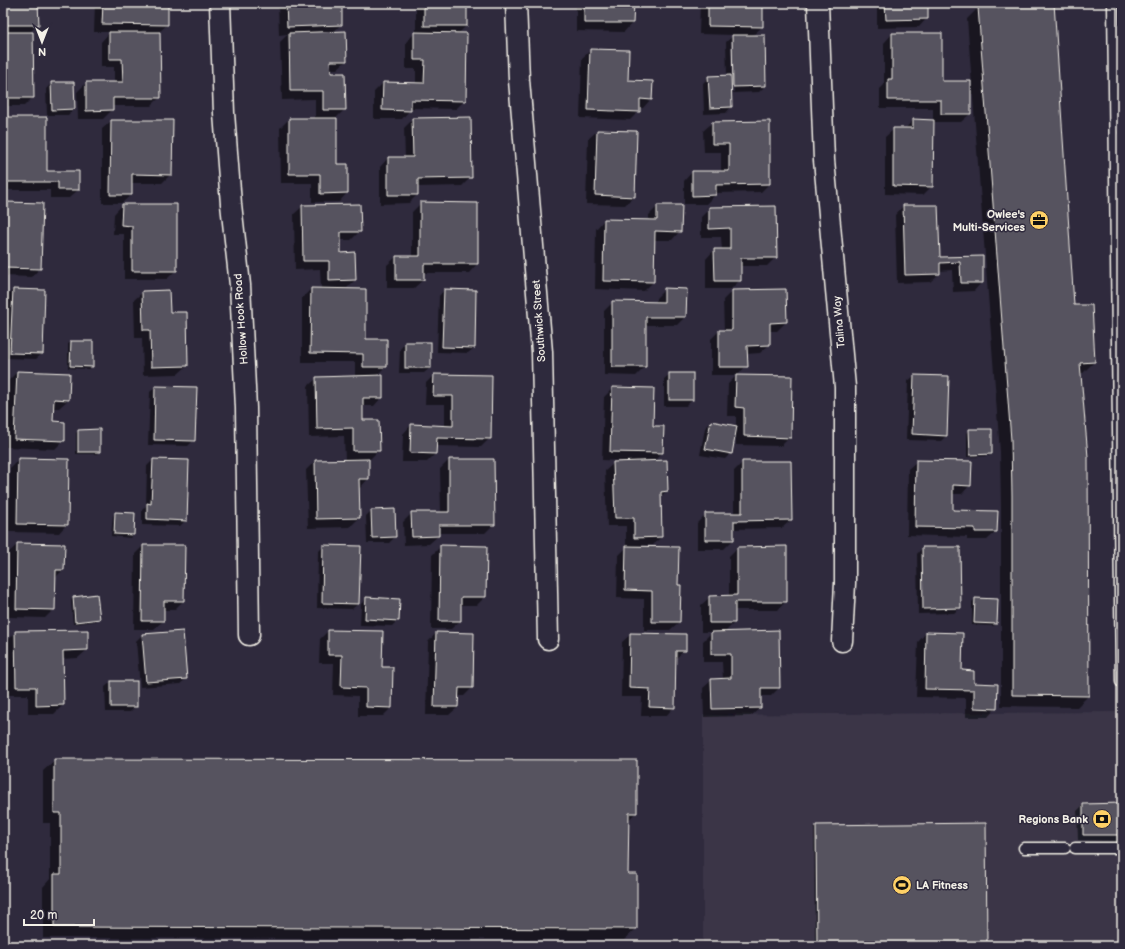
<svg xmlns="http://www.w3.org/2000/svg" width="1125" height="949" viewBox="0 0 1125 949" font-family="'Balsamiq Sans',sans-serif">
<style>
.built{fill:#3b3647}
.shadow{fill:#0007;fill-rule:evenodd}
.building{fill:#56525f;stroke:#f4f1e8}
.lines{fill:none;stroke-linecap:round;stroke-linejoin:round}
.service-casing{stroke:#f4f1e8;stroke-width:13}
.minor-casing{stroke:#f4f1e8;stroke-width:23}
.service{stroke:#2f2a3d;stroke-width:10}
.minor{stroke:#2f2a3d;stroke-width:20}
.labels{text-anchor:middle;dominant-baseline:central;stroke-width:3;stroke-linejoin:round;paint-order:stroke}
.poi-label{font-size:11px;font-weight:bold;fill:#f4f1e8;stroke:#2f2a3d;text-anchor:end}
.street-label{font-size:11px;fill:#f4f1e8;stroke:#2f2a3d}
</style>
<rect width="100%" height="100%" fill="#2f2a3d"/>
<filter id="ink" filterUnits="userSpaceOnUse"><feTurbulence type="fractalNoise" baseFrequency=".025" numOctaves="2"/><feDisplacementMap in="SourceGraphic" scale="8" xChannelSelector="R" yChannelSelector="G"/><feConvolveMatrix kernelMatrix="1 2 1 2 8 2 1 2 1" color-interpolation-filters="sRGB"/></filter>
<g filter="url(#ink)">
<polygon class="built" points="1122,712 1122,946 703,946 703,715"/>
<g class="shadow">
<polygon points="3,3 37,3 38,24 29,33 33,97 24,106 3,106"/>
<polygon points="95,3 167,3 167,25 159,32 160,97 151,106 112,106 112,110 103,119 78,119 77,92 86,83 114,83 114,67 101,67 101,42 110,32 94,32"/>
<polygon points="278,3 341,3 341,24 333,33 346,61 337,69 329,69 345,109 336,118 336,165 347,165 347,193 339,202 312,202 312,183 281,183 280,128 289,119 315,119 315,99 282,100 280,42 288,34 279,35"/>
<polygon points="416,3 466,3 466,26 458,34 465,100 456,109 410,108 410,110 402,119 374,119 374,92 383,83 416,84 416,69 406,69 406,42 415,33 416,33"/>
<polygon points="576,3 633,3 632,23 624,32 576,31"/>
<path d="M700,3H762V27L752,36L765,86L759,92L731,93V107L726,113L704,114L703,83L709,77L727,76L726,42L734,35L699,34ZM731,41H733L734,92L732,93Z"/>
<polygon points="877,3 927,3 927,18 919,27 877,28"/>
<polygon points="1036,3 1053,3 1073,306 1094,362 1083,373 1080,373 1088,696 1077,707 1001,706 1001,507 1000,452 967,19 978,8"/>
<polygon points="892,34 941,82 970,114 961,122 933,122 932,186 923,195 885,194 885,137 894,129 905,129 913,120 933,121 933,108 880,108 880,89 884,85 884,43"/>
<polygon points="591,50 627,81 651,99 643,108 639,108 639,111 630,120 580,118 582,58"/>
<polygon points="52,83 74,109 68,115 47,115 46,89"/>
<polygon points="3,118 46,172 78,190 69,198 50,198 50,190 3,190"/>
<polygon points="413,119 471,177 462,186 417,187 417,195 409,203 380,204 380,167 388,158 405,158 404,128"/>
<polygon points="111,121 172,121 171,174 162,183 131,183 131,195 122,203 102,203 102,129"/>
<polygon points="712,123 769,184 761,192 715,193 715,195 706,204 684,204 684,181 692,172 721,172 721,152 704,152 703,131"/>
<polygon points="597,131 636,132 634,196 625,205 586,204 588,139"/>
<polygon points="6,203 40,268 32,277 3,276 3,206"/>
<polygon points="421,203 477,204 477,264 469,273 423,273 423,280 414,288 387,288 387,265 396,257 412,257 412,212"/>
<polygon points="122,205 176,270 167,279 124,279 124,234 113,234 114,214"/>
<polygon points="303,206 360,231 351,240 340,240 340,254 355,280 345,290 365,340 386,366 376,376 382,397 374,406 362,406 362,421 379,450 370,459 368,459 368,479 360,488 358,488 359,518 350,527 308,528 306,470 315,461 345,460 344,436 309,437 308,386 317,378 360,377 360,375 355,375 355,362 302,362 302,298 311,289 321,289 320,269 295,270 294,214"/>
<polygon points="658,206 680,231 672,240 654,240 653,282 644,291 595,289 596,229 604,220 649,221 649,215"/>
<polygon points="903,206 939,258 982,257 982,282 974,291 953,292 952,270 939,271 939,274 930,282 897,283 895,215"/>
<polygon points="710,208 776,257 767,266 740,266 740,280 731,289 706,289 706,259 714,250 722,250 721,237 701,237 701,217"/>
<polygon points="665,289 685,317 677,325 645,325 645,367 636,376 604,375 604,311 613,302 656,303 656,298"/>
<polygon points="13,290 42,354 36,359 4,358 7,295"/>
<polygon points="444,290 474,348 468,353 437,352 439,296"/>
<polygon points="732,291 786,322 777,331 769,331 769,345 760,353 746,354 746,366 737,376 790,437 781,446 736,445 736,431 731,453 725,459 700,455 705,428 711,422 736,427 736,416 727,416 728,384 737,375 711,375 711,339 719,331 724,331 723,300"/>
<polygon points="143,292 169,313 187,366 178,374 143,375 142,338 135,338 134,300"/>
<polygon points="71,342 92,366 89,369 68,368 68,344"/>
<polygon points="405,343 430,368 424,373 399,373 400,349"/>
<polygon points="17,372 68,400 59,408 53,408 52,422 64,440 55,449 6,447 9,380"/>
<polygon points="670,374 692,400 686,406 664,406 664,379"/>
<polygon points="434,375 491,376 490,438 481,447 436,446 436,453 427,462 402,462 403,434 411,425 445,426 445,404 425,404 426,383"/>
<polygon points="914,376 946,436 941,441 906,440 908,381"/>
<polygon points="155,387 194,440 188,446 148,445 150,392"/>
<polygon points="613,388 652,427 663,427 662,453 654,461 667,491 660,497 661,537 653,545 634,546 634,547 677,586 679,622 670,630 644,630 644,599 617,598 618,556 628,546 626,546 626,526 607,526 605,471 614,463 621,462 621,461 602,460 604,397"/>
<polygon points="970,430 991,454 988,456 967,457 967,433"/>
<polygon points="78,431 99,451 97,454 76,454 76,433"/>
<polygon points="19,459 67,524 59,533 9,532 10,468"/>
<polygon points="153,460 186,520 180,526 142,525 142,510 146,506 147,466"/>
<polygon points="449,460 494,524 485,533 438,533 438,536 429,544 404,545 403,522 412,513 441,513 440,469"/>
<polygon points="917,461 970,485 962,494 952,494 952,511 996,532 987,540 967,540 967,537 907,535 908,469"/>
<polygon points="743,462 791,520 782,528 733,529 733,540 724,549 697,549 697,523 706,514 734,514 734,471"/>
<polygon points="371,511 395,537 389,543 367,543 366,516"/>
<polygon points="115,513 133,535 131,538 111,536 113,516"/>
<polygon points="18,544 63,570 55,578 54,609 45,618 8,617 9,552"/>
<polygon points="143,546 183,601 174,610 163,610 163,621 154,629 134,629 135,554"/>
<polygon points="324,546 358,604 352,609 317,608 318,552"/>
<polygon points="441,546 485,597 477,605 460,605 460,621 451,629 431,629 432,555"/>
<polygon points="737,548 786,601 778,610 734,610 734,623 725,632 779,688 771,696 760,696 760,708 751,716 704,717 703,688 712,680 723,679 722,662 703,662 703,641 712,632 701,632 701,605 710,597 729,596 729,556"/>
<polygon points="922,548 960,608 954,613 918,614 917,554"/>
<polygon points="73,598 99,618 96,621 73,624 71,600"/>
<polygon points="367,598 398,620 392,626 360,625 361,604"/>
<polygon points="975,599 996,623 994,626 972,625 972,602"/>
<polygon points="328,631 381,668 392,707 383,716 358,716 358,696 333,695 334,663 319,663 320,639"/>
<polygon points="16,632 87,650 78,658 62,659 63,705 54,714 28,714 28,695 8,695 7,641"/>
<polygon points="436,633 472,688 464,696 458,696 458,707 449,715 426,715 428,642"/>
<polygon points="926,633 996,708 988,717 966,717 966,698 916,697 918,642"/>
<polygon points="631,634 685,650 675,659 674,707 666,716 641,716 642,697 621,697 622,642"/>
<polygon points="142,635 186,679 180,684 140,687 136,641"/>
<polygon points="111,682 136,682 136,706 130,712 106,712 105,687"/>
<polygon points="55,760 636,812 628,821 627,875 636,929 624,940 43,938 43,887 50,879 50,823 43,823 43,771"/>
<polygon points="1122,804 1122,841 1078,840 1077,811 1083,805"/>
<polygon points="816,826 986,946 815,946 814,829"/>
</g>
<g class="building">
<polygon points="3,3 38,3 39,25 3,25"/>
<polygon points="103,3 168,3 168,25 102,24"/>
<polygon points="286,3 342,3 342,25 287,27"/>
<rect x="424" y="3" width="43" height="23"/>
<polygon points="584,3 634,3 633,23 584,23"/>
<polygon points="708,3 763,3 763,27 708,26"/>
<polygon points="885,3 928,3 928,19 886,20"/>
<polygon points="1024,3 1054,3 1074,305 1092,305 1095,362 1080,363 1088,457 1089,696 1012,695 1012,495 1011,440 978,7"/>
<polygon points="346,31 347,61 330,61 331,73 345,73 346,110 323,110 323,91 290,91 289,33"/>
<polygon points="3,32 33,32 34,98 3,98"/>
<polygon points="109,32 160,32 161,98 113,98 113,110 86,111 86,82 123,82 122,59 109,59"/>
<polygon points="414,32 467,33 466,101 411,100 411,111 382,110 383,82 424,83 425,60 414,60"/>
<polygon points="892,33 942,33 942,81 971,81 971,114 941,114 941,100 888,100 888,79 892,79"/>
<polygon points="732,35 765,35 766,86 733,87"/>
<polygon points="590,49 629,50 628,80 653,81 652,100 640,99 640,112 588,110"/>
<polygon points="731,75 732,107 710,108 708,76"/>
<polygon points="51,82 74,82 75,109 52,110"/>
<polygon points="3,117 47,117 47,171 79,171 79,190 58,190 58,182 3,182"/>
<polygon points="471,117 472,178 418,179 418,195 388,195 388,157 413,157 412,118"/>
<polygon points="289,118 337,118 337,164 348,164 348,193 320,194 320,174 289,174"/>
<polygon points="913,119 934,120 933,187 893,186 893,128 913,128"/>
<polygon points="111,120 173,120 172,175 132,174 132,195 110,195"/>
<polygon points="770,121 770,184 716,185 716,195 692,196 692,171 729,171 729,144 712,144 712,122"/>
<polygon points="597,130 637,131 635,197 595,195"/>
<polygon points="6,202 43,203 41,269 4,268"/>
<polygon points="420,202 478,203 478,264 424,264 424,280 396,280 396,256 420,256"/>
<polygon points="122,204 177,204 177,271 132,271 132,226 121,225"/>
<polygon points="360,204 361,232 341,232 341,253 355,252 356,280 329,281 329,261 303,261 302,205"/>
<polygon points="657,205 682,205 681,232 655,231 654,282 603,281 604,219 657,220"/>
<polygon points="903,205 938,205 940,257 983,256 983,283 961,283 960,262 940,263 940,274 905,275"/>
<polygon points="776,206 777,258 741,258 741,281 715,281 714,249 730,249 730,228 709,229 709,207"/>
<polygon points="311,288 366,289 366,339 387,339 387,367 363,367 363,354 310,353"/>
<polygon points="664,288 687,289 686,317 646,317 646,367 612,367 612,301 664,302"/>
<polygon points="13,289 45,290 43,354 10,353"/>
<polygon points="444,289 476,290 475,348 442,347"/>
<polygon points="786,289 787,322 770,323 770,345 747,346 748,367 719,367 719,330 732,330 732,290"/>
<polygon points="169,290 170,312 187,312 188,366 151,367 150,330 143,330 142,291"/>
<polygon points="71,341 93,341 93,367 70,366"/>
<rect x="405" y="342" width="26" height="26"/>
<polygon points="17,371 70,373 69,400 54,399 53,421 65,422 65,441 14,439"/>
<rect x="669" y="373" width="24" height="27"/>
<polygon points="434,374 492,375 491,439 437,438 436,454 410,453 411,424 453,426 453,396 433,396"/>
<polygon points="383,375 383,398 363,398 363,420 379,420 380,451 353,451 353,428 317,429 316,377"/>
<polygon points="736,375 792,376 791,438 744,436 744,408 735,407"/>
<polygon points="914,375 949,376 947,436 912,434"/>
<polygon points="155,386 197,387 195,441 154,440"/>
<polygon points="612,387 654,388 653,426 664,426 663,453 610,452"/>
<polygon points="711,421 737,426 732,454 705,449"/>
<polygon points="100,429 100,452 78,452 78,430"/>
<polygon points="969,429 992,429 992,454 970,455"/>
<polygon points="18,458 69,459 68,525 17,524"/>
<polygon points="153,459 189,460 187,521 147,519 147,503 151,504"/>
<polygon points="369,459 369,479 359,479 360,518 316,519 315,460"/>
<polygon points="449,459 494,459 495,525 439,525 439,536 412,537 411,512 449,512"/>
<polygon points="667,460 668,491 661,492 662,537 634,538 634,518 615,518 613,462"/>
<polygon points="916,460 972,461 971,486 953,485 953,510 998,511 997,532 975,532 975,528 915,527"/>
<polygon points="742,461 791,461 792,520 734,521 734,540 705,540 705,513 742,513"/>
<polygon points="395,509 396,537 372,538 371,510"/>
<polygon points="115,512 135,513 134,535 114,534"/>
<polygon points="17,543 65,544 64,570 56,570 55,610 16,609"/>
<polygon points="143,545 185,545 184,601 164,601 164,621 142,621"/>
<polygon points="323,545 361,546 359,604 322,603"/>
<polygon points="440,545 487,546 486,597 461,597 461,621 439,621"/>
<polygon points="626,546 679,547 678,585 681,585 680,622 652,622 652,591 625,590"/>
<polygon points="787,546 787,602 735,602 735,623 709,623 709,596 737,595 737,547"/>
<polygon points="922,547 960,547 961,608 923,609"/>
<polygon points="97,594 100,619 75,622 73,597"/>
<polygon points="366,597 400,599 399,621 365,619"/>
<polygon points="975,598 998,599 997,624 974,623"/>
<polygon points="88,630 88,650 63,651 64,705 36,706 36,687 16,687 15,631"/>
<polygon points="328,630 383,631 382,667 393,667 392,708 366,707 366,688 341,687 342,655 328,655"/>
<polygon points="779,630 780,688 761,688 761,708 712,709 711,679 731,678 731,654 711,654 711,632"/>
<polygon points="183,631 187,679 146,682 142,634"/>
<polygon points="436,632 474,633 473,688 459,688 458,707 434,707"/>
<polygon points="926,632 963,633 962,670 974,671 974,683 998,684 997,709 974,708 974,690 925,689"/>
<polygon points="630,633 686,634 686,651 676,651 675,708 649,707 650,689 629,688"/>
<rect x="111" y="681" width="26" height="26"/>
<polygon points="54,759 637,760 637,813 629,813 628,874 637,874 637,929 54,927 54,874 61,874 61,813 54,813"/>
<polygon points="1122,803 1122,835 1083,835 1083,804"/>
<polygon points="986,823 987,946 817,946 816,825"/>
</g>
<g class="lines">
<defs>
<g id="service">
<polyline points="1113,3 1121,682 1122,682"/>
<polyline points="1024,848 1065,848"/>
<polyline points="1075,848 1122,848"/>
</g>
<g id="minor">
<polyline points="220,3 224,113 231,204 240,285 246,408 249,635"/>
<polyline points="516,3 519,80 542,352 548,639"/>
<polyline points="818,3 824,160 845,387 845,583 842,641"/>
</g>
</defs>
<use href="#service" class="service-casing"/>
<use href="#minor" class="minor-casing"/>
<use href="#service" class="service"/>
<use href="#minor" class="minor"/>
</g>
</g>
<defs>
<symbol id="office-disc" viewBox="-11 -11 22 22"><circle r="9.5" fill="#ffd166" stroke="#2f2a3d"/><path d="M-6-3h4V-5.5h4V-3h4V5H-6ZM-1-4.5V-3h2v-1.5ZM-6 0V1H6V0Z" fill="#111"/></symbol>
<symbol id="bank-disc" viewBox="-11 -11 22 22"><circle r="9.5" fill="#ffd166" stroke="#2f2a3d"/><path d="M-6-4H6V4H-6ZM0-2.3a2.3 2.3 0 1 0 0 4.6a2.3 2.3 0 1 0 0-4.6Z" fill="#111"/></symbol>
<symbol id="stadium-disc" viewBox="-11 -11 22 22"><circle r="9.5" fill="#ffd166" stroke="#2f2a3d"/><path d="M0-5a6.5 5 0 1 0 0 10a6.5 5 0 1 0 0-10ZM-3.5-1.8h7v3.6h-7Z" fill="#111"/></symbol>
</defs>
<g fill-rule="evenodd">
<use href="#office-disc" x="1028" y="209" width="22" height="22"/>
<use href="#bank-disc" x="1091" y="808" width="22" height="22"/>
<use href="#stadium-disc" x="891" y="874" width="22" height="22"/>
</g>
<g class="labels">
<g class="poi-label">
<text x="1025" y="214">Owlee's<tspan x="1025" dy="13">Multi-Services</tspan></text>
<text x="1088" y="819">Regions Bank</text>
<text x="916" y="885" text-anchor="start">LA Fitness</text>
</g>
<g class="street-label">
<text transform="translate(241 319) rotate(-94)">Hollow Hook Road</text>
<text transform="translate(539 321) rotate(-94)">Southwick Street</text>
<text transform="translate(839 322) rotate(-95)">Talina Way</text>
</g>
</g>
<rect width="1125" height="949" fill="none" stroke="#2f2a3d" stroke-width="16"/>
<rect x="8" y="8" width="1109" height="933" fill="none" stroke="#f4f1e8" stroke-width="1.5" filter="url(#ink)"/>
<g transform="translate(42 42) rotate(180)" stroke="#2f2a3d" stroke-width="3" paint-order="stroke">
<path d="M0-3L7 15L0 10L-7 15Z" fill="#f4f1e8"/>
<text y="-6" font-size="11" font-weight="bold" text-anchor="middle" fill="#f4f1e8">N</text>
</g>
<path d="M24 919v6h70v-6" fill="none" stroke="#f4f1e8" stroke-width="2"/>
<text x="30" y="919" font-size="12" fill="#f4f1e8" stroke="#2f2a3d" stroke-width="3" paint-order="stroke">20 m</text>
</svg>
